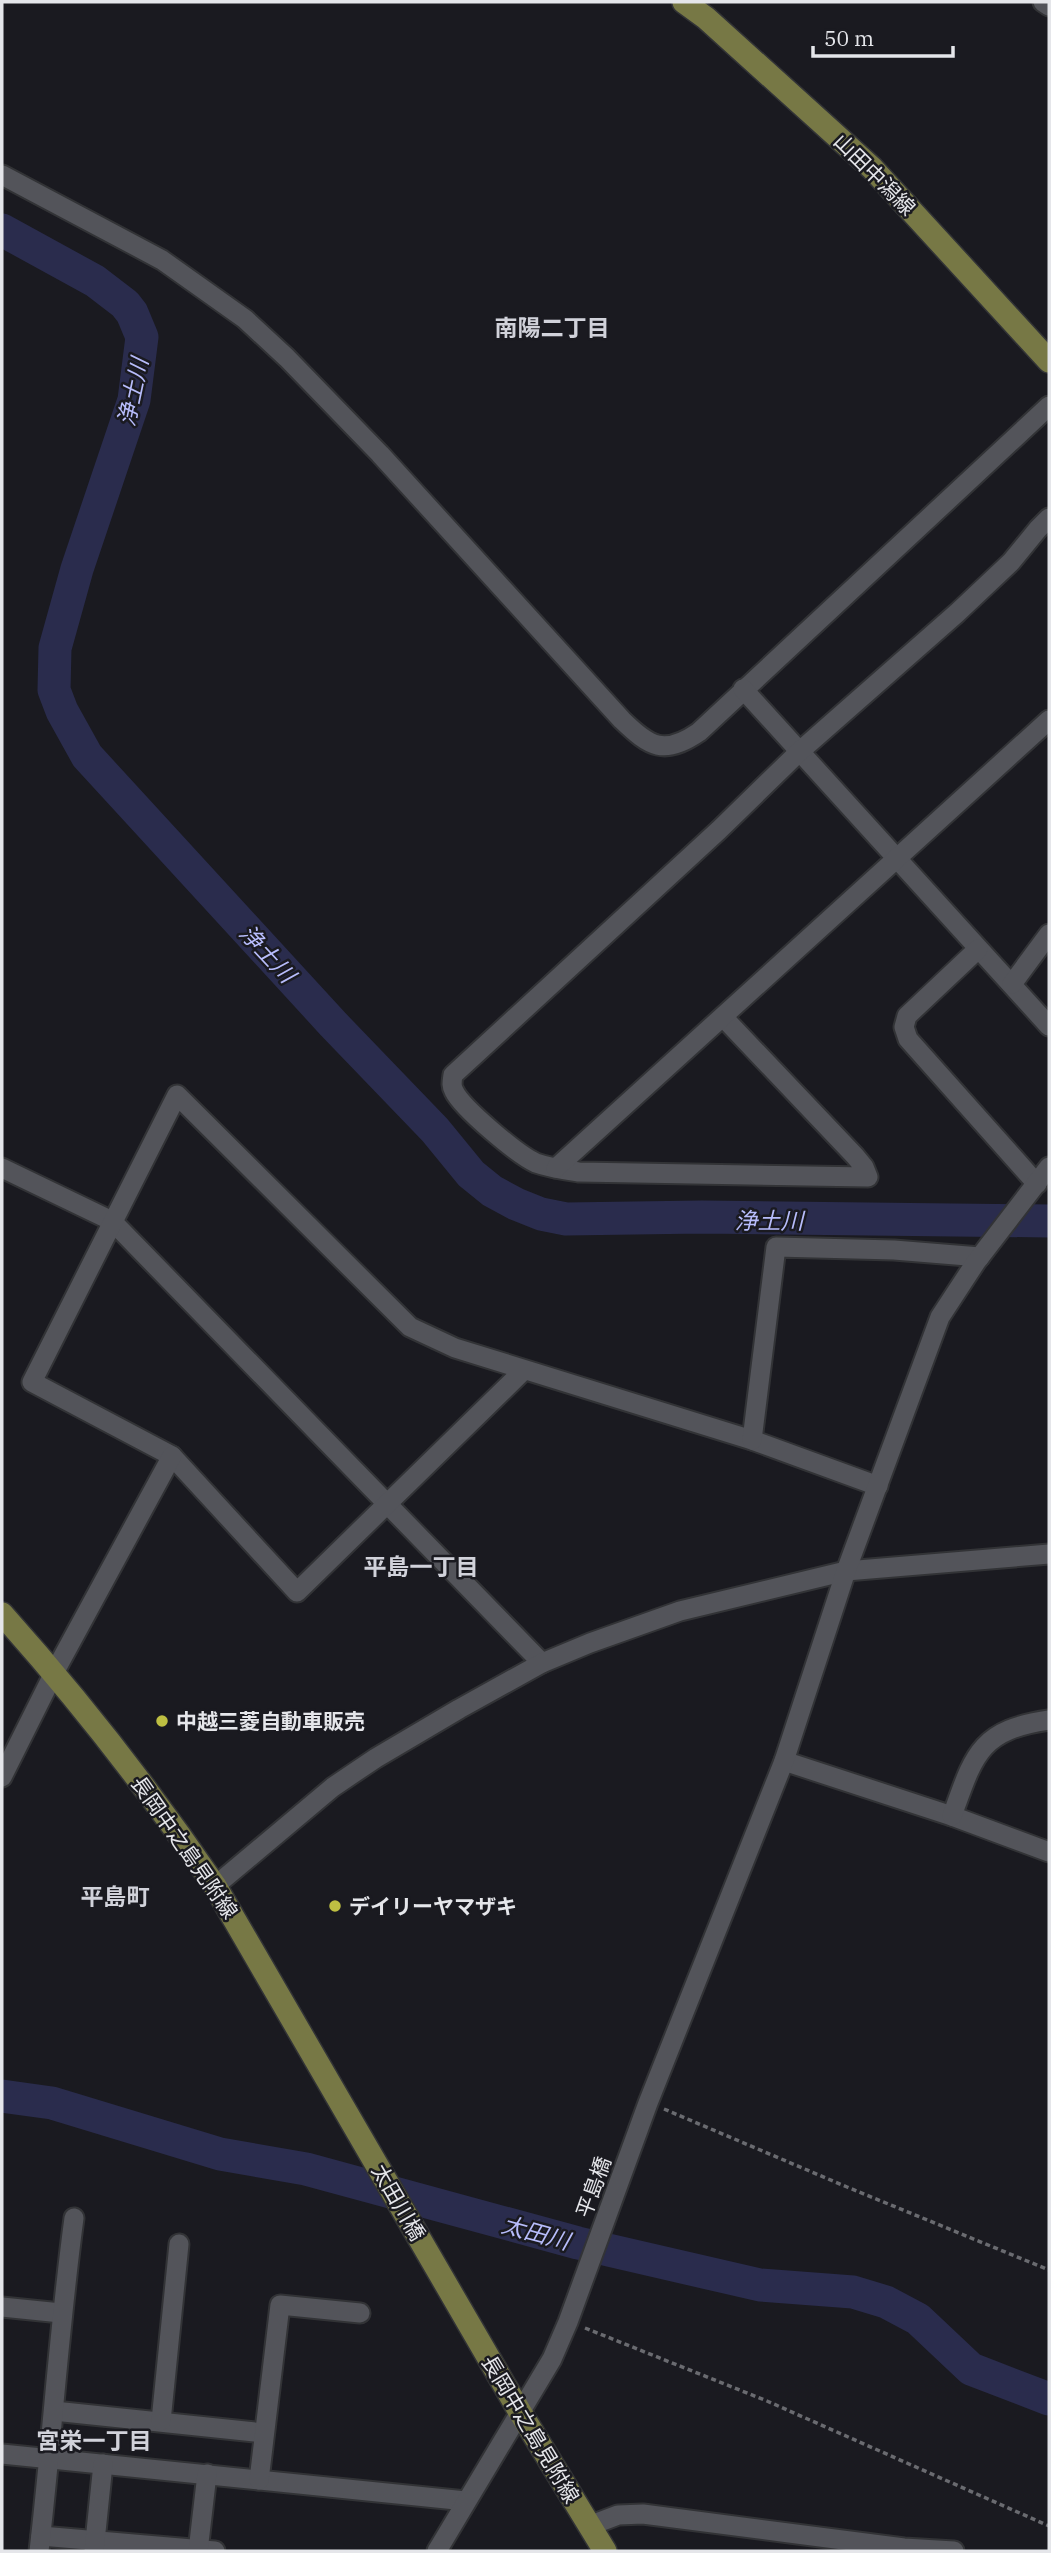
<svg xmlns="http://www.w3.org/2000/svg" width="1051" height="2553" viewBox="0 0 1051 2553" font-family="'IBM Plex Serif','Noto Sans JP',serif">
<style>
.lines{fill:none;stroke-linecap:round;stroke-linejoin:round}
.river{stroke:#2a2c4d;stroke-width:33}
.minor-casing{stroke:#323336;stroke-width:23}
.major-casing{stroke:#323336;stroke-width:26}
.path{stroke:#6a6b70;stroke-width:3.5;stroke-dasharray:5 3.5;stroke-linecap:butt}
.minor{stroke:#53545a;stroke-width:19}
.major{stroke:#777845;stroke-width:23}
.poi-dot{fill:#bebf42;stroke:#1a1a20;stroke-width:2.5}
.labels{text-anchor:middle;dominant-baseline:central;stroke-width:5;stroke-linejoin:round;paint-order:stroke}
.street-label{font-size:21px;fill:#e5e6ea;stroke:#1a1a20}
.poi-label{font-size:21px;font-weight:bold;fill:#e5e6ea;stroke:#1a1a20;text-anchor:start}
.neighbourhood-label{font-size:23px;font-weight:bold;fill:#d1d2da;stroke:#1a1a20}
.water-label{font-size:23px;font-style:italic;fill:#b7bcfb;stroke:#1a1a20}
</style>
<rect width="100%" height="100%" fill="#1a1a20"/>
<g class="lines">
<g class="river">
<polyline points="2,230 95,281 125,304 132,313 142,337 134,400 77,569 55,648 54,690 62,711 87,756 333,1024 435,1130 471,1174 492,1191 516,1204 541,1214 566,1219 702,1217 1049,1221"/>
<polyline points="2,2096 52,2103 220,2154 306,2169 578,2243 760,2285 853,2292 886,2302 918,2319 971,2369 1049,2399"/>
</g>
<defs>
<g id="minor">
<polyline points="1043,2 1049,6"/>
<path d="M2,175L162,260L245,319L287,358L380,454L622,720C650,747 664,756 699,732L1049,406"/>
<polyline points="743,689 1049,1026"/>
<polyline points="978,949 907,1016 904,1027 908,1039 1037,1184"/>
<polyline points="1012,984 1049,934"/>
<path d="M723,1017L855,1156L864,1167L868,1177L579,1172C565,1170 550,1168 536,1163C518,1155 462,1108 454,1091C451,1086 452,1082 453,1075L719,830L799,752L957,613L1011,562L1038,529L1049,518"/>
<polyline points="2,1168 112,1221 542,1663"/>
<polyline points="556,1168 1049,720"/>
<polyline points="523,1371 297,1592 172,1456 32,1382 177,1095 410,1327 455,1348 752,1440 878,1486"/>
<polyline points="752,1440 776,1247 894,1250 980,1257"/>
<polyline points="784,1761 952,1816 1049,1852"/>
<polyline points="2,1777 54,1673 172,1456"/>
<path d="M952,1816C974,1755 979,1730 1049,1720"/>
<polyline points="215,1886 333,1787 376,1758 459,1709 542,1663 590,1643 680,1611 846,1571 1049,1554"/>
<polyline points="2,2307 61,2313"/>
<polyline points="54,2411 264,2433"/>
<polyline points="161,2421 179,2244"/>
<polyline points="2,2454 466,2501"/>
<polyline points="259,2480 280,2305 360,2313"/>
<polyline points="589,2526 618,2515 643,2514 904,2548 954,2551"/>
<polyline points="41,2536 215,2551"/>
<path d="M39,2551C52,2440 59,2328 74,2218"/>
<polyline points="94,2551 103,2464"/>
<polyline points="198,2551 207,2474"/>
<polyline points="437,2551 552,2359 568,2322 648,2103 784,1761 846,1571 940,1317 976,1262 1049,1167"/>
</g>
<g id="major">
<polyline points="684,2 706,18 872,168 1049,361"/>
<path d="M2,1614C79,1700 150,1791 215,1886L520,2412L605,2551"/>
</g>
</defs>
<use href="#minor" class="minor-casing"/>
<use href="#major" class="major-casing"/>
<g class="path">
<polyline points="664,2109 847,2187 1049,2270"/>
<polyline points="585,2328 767,2401 1049,2526"/>
</g>
<use href="#minor" class="minor"/>
<use href="#major" class="major"/>
</g>
<g class="poi-dot">
<circle cx="162" cy="1721" r="7"/>
<circle cx="335" cy="1906" r="7"/>
</g>
<g class="labels">
<g class="street-label">
<text transform="translate(875 174) rotate(45)">山田中潟線</text>
<text transform="translate(185 1847) rotate(55)">長岡中之島見附線</text>
<text transform="translate(593 2187) rotate(-70)">平島橋</text>
<text transform="translate(399 2202) rotate(60)">太田川橋</text>
<text transform="translate(531 2429) rotate(59)">長岡中之島見附線</text>
</g>
<g class="poi-label">
<text x="176" y="1721">中越三菱自動車販売</text>
<text x="349" y="1906">デイリーヤマザキ</text>
</g>
<g class="neighbourhood-label">
<text x="552" y="327">南陽二丁目</text>
<text x="421" y="1566">平島一丁目</text>
<text x="115" y="1896">平島町</text>
<text x="94" y="2440">宮栄一丁目</text>
</g>
<g class="water-label">
<text transform="translate(132 392) rotate(-78)">浄土川</text>
<text transform="translate(268 953) rotate(47)">浄土川</text>
<text x="769" y="1220">浄土川</text>
<text transform="translate(536 2232) rotate(15)">太田川</text>
</g>
</g>
<rect width="1051" height="2553" fill="none" stroke="#e5e6ea" stroke-width="7"/>
<path d="M813 46v10h140v-10" fill="none" stroke="#e5e6ea" stroke-width="3.5"/>
<text x="824" y="46" font-size="21" fill="#e5e6ea" stroke="#1a1a20" stroke-width="5" paint-order="stroke">50 m</text>
</svg>
